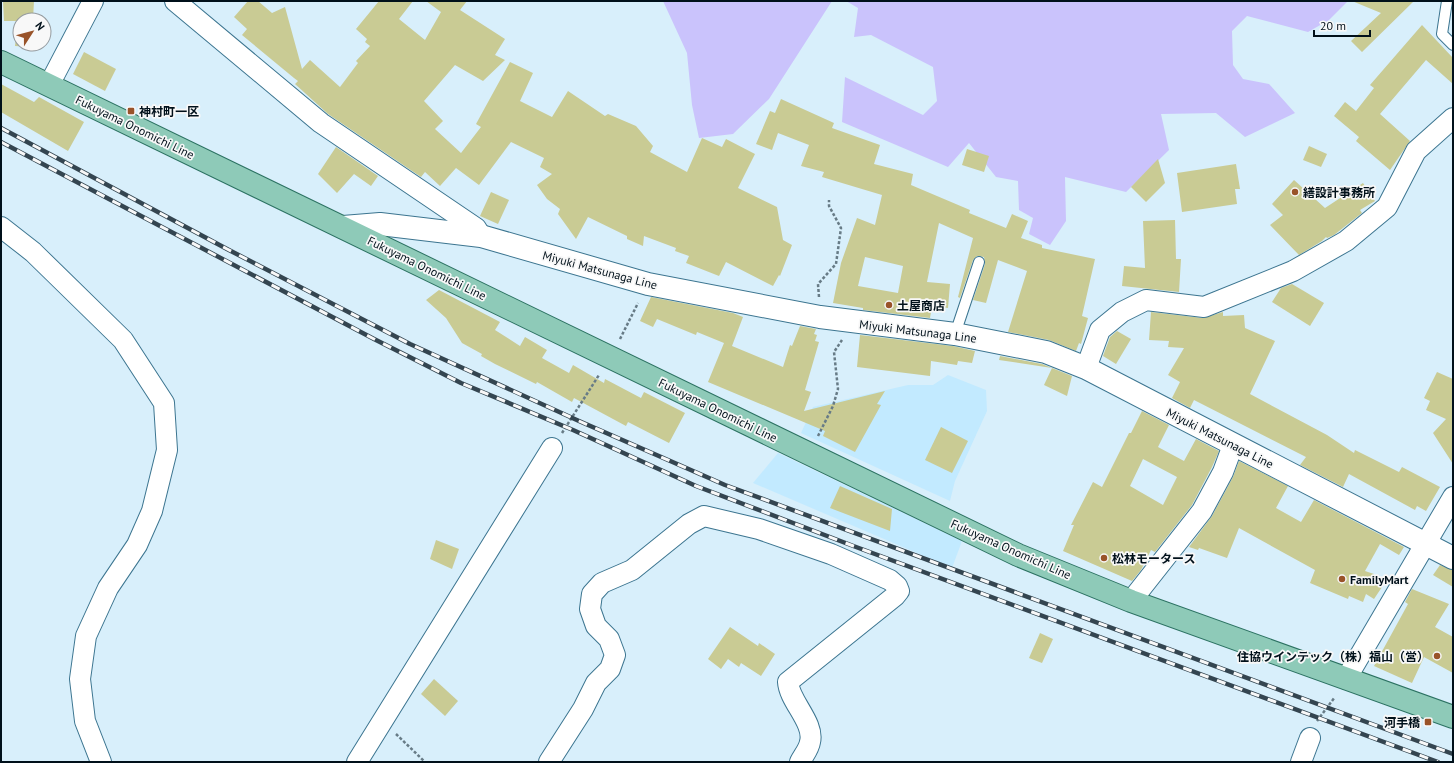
<svg xmlns="http://www.w3.org/2000/svg" width="1454" height="763" viewBox="0 0 1454 763" font-family="'PT Sans','Noto Sans JP',sans-serif">
<style>
.built{fill:#c2eaff}
.green{fill:#cac3fc}
.building{fill:#c9cb94;fill-rule:evenodd}
.lines{fill:none;stroke-linecap:round;stroke-linejoin:round}
.service-casing{stroke:#3c7590;stroke-width:12}
.minor-casing{stroke:#3c7590;stroke-width:22}
.secondary-casing{stroke:#3c7590;stroke-width:24}
.primary-casing{stroke:#2c7262;stroke-width:24}
.path{stroke:#677b86;stroke-width:2.5;stroke-dasharray:3 2;stroke-linecap:butt}
.service{stroke:#fff;stroke-width:10}
.minor{stroke:#fff;stroke-width:20}
.secondary{stroke:#fff;stroke-width:22}
.primary{stroke:#8ecab8;stroke-width:22}
.rail-casing{stroke:#344550;stroke-width:4.5}
.rail{stroke:#f8f8f8;stroke-width:3;stroke-dasharray:9;stroke-linecap:butt}
.poi-dot{fill:#995329;stroke:#f8f8f8;stroke-width:1.5}
.labels{text-anchor:middle;dominant-baseline:central;stroke-width:3.5;stroke-linejoin:round;paint-order:stroke}
.poi-label{font-size:12px;font-weight:bold;fill:#00101a;stroke:#f8f8f8;text-anchor:start}
.street-label{font-size:12px;fill:#00101a;stroke:#f8f8f8}
</style>
<rect width="100%" height="100%" fill="#d8effb"/>
<g class="built">
<polygon points="948,375 986,390 987,411 955,481 950,501 801,433 813,407 908,385 933,385"/>
<polygon points="778,453 962,541 952,568 753,483"/>
</g>
<g class="green">
<polygon points="663,1 832,1 769,99 733,134 699,138 692,105 687,53"/>
<polygon points="846,1 1348,1 1329,20 1308,32 1247,16 1232,31 1233,65 1243,79 1269,84 1295,113 1245,137 1216,113 1161,114 1169,150 1126,192 1065,177 1066,221 1050,245 1029,234 1033,218 1019,210 1018,181 996,177 969,143 948,167 842,122 845,77 923,115 937,101 933,67 871,35 854,37 858,8"/>
</g>
<g class="building">
<polygon points="3,1 34,1 33,20 20,20 20,44 33,44 33,47 15,46 18,21 4,21"/>
<polygon points="248,1 258,1 272,13 285,7 302,69 310,60 340,87 358,63 356,61 370,46 365,42 367,39 356,29 379,1 413,1 399,19 425,40 441,12 426,1 467,1 460,10 505,39 495,55 505,60 483,81 455,65 424,101 443,121 435,129 461,153 481,127 476,124 510,62 533,73 520,101 552,117 568,91 605,116 608,114 636,126 653,146 650,152 687,172 702,138 722,147 726,139 755,154 738,188 777,207 783,240 792,245 780,276 779,275 773,286 726,262 719,276 686,263 689,256 675,251 676,248 644,236 643,246 627,239 627,236 588,217 576,239 558,214 560,209 547,199 537,185 552,174 540,167 544,158 511,142 479,185 456,168 440,186 425,172 421,177 328,114 295,84 298,81 294,78 242,35 247,29 234,17"/>
<polygon points="1352,1 1414,1 1362,52 1351,41 1381,13"/>
<polygon points="1422,25 1453,58 1453,84 1426,60 1380,114 1410,141 1390,170 1356,141 1359,137 1334,116 1345,102 1356,111 1374,88 1370,85"/>
<polygon points="84,52 116,69 105,91 73,74"/>
<polygon points="1,84 34,102 39,97 84,122 68,151 1,112"/>
<path d="M781,99L834,123L832,128L880,145L874,164L913,174L911,185L970,210L969,213L1006,228L1012,214L1028,221L1021,238L1042,245V248L1095,259L1082,316L1088,318L1081,344L1079,343L1076,351L1049,340L1008,332L1027,271L998,260L986,303L973,300L985,264L984,257L977,256L973,260L960,298L958,297L973,238L939,223L927,282L950,284L948,308L932,306L930,318L863,310V308L833,303L841,263L857,218L875,225L882,195L822,177L824,172L801,166L809,145L778,133L772,150L756,144L770,111L775,113ZM865,257L903,266L898,293L858,286Z"/>
<polygon points="1309,146 1327,154 1321,167 1303,160"/>
<polygon points="336,147 378,176 371,186 354,174 337,193 318,174"/>
<polygon points="967,149 989,156 984,172 962,165"/>
<polygon points="1158,159 1165,183 1146,202 1131,187"/>
<polygon points="1236,164 1240,189 1235,189 1237,204 1182,212 1177,173"/>
<polygon points="1294,180 1325,208 1363,183 1375,201 1360,210 1362,213 1334,235 1327,238 1326,237 1322,241 1299,255 1270,225 1283,215 1272,204"/>
<polygon points="491,192 509,200 498,224 480,216"/>
<polygon points="1175,220 1176,259 1181,259 1179,292 1122,286 1124,266 1145,268 1143,221"/>
<polygon points="1292,284 1324,303 1310,326 1272,302 1281,288"/>
<polygon points="439,290 500,322 495,330 520,346 525,337 547,350 542,358 569,373 573,365 604,383 605,379 641,398 644,392 685,413 669,443 628,422 626,426 574,398 572,402 537,382 536,384 495,364 481,356 482,354 462,343 446,318 426,300"/>
<polygon points="651,297 733,313 743,317 732,346 783,367 790,345 792,346 800,326 816,329 814,334 817,335 815,341 819,342 805,390 811,392 804,411 885,391 877,404 881,405 855,452 823,436 825,431 708,382 724,343 697,332 696,335 657,319 653,327 640,321"/>
<polygon points="1151,312 1203,318 1223,312 1223,316 1244,315 1245,328 1275,341 1250,394 1327,435 1354,453 1355,450 1399,472 1402,467 1440,487 1426,511 1417,506 1415,510 1349,474 1343,487 1300,465 1306,457 1194,400 1190,408 1172,398 1180,382 1168,375 1184,348 1168,347 1169,341 1149,340"/>
<polygon points="1117,331 1131,339 1116,364 1103,356 1110,337"/>
<polygon points="860,335 953,346 975,351 972,363 958,361 957,365 931,361 930,376 857,367"/>
<polygon points="1000,356 1042,364 1072,376 1067,396 1044,385 1052,368 999,360"/>
<polygon points="1437,372 1453,379 1453,464 1433,433 1446,419 1426,410 1430,401 1424,398"/>
<path d="M1142,411L1169,425L1158,447L1184,461L1196,439L1219,451L1212,467L1192,505L1155,552L1151,550L1141,570L1132,581L1063,551L1074,525H1071L1093,482L1102,487L1129,433H1131ZM1143,459L1177,477L1163,505L1130,486Z"/>
<polygon points="941,427 968,441 952,473 925,460"/>
<polygon points="1239,461 1288,486 1276,508 1301,522 1314,500 1404,547 1399,555 1380,544 1365,571 1374,574 1372,580 1382,587 1374,599 1366,594 1363,602 1349,596 1348,599 1310,583 1315,570 1239,528 1227,558 1199,548 1198,550 1189,547 1212,516 1233,477"/>
<polygon points="840,486 892,509 890,531 830,508"/>
<polygon points="436,540 459,549 452,569 430,559"/>
<polygon points="1440,565 1453,570 1453,587 1433,575"/>
<polygon points="1412,589 1449,604 1435,627 1453,637 1453,673 1424,657 1412,683 1374,666 1408,604 1405,602"/>
<polygon points="730,627 758,646 759,643 775,654 761,676 741,663 739,667 728,659 721,669 708,659"/>
<polygon points="1040,633 1053,639 1042,663 1029,658"/>
<polygon points="434,679 458,701 445,716 421,694"/>
</g>
<g class="lines">
<defs>
<g id="service">
<polyline points="1447,1 1442,34 1453,45"/>
<polyline points="955,334 979,262"/>
</g>
<g id="minor">
<polyline points="175,1 321,123 476,228 481,236"/>
<polyline points="49,85 93,1"/>
<polyline points="1,227 33,252 123,340 164,403 167,450 152,511 137,545 108,588 86,636 80,679 85,721 101,762"/>
<polyline points="1086,368 1100,330 1122,312 1146,300 1204,307 1293,271 1346,241 1387,207 1416,151 1453,118"/>
<polyline points="1131,601 1202,511 1223,472 1233,445"/>
<polyline points="1346,679 1453,497"/>
<polyline points="357,762 552,448"/>
<path d="M549,762L583,709L596,683L610,669L615,655L609,639L596,626L590,609L592,594L602,583L632,570L689,524L704,516L759,529L831,554L890,580L897,586L899,591L895,596L788,682C789,701 815,723 810,742C809,749 803,756 800,762"/>
<polyline points="1301,762 1310,738"/>
</g>
<polyline id="secondary" points="343,227 380,224 481,236 648,284 820,317 955,334 1046,352 1086,368 1453,558"/>
<polyline id="primary" points="1,62 1018,555 1131,601 1453,717"/>
</defs>
<use href="#service" class="service-casing"/>
<use href="#minor" class="minor-casing"/>
<use href="#secondary" class="secondary-casing"/>
<use href="#primary" class="primary-casing"/>
<g class="path">
<polyline points="819,297 818,284 836,264 841,228 829,206 829,200"/>
<polyline points="620,339 638,303"/>
<polyline points="562,433 599,375"/>
<polyline points="818,436 833,406 838,389 834,352 842,340"/>
<polyline points="1317,721 1335,697"/>
<polyline points="396,734 425,762"/>
</g>
<use href="#service" class="service"/>
<use href="#minor" class="minor"/>
<use href="#secondary" class="secondary"/>
<use href="#primary" class="primary"/>
<defs>
<g id="rail">
<polyline points="1,128 227,249 410,344 579,421 725,485 1453,754"/>
<polyline points="1,142 374,339 461,383 573,430 696,486 856,547 1438,762"/>
</g>
</defs>
<use href="#rail" class="rail-casing"/>
<use href="#rail" class="rail"/>
</g>
<g class="poi-dot">
<rect x="127" y="107" width="8" height="8" rx="2"/>
<circle cx="1295" cy="192" r="4"/>
<circle cx="889" cy="305" r="4"/>
<circle cx="1104" cy="558" r="4"/>
<circle cx="1342" cy="579" r="4"/>
<circle cx="1437" cy="656" r="4"/>
<rect x="1424" y="718" width="8" height="8" rx="2"/>
</g>
<g class="labels">
<g class="poi-label">
<text x="139" y="111">神村町一区</text>
<text x="1303" y="192">繕設計事務所</text>
<text x="897" y="305">土屋商店</text>
<text x="1112" y="558">松林モータース</text>
<text x="1350" y="579">FamilyMart</text>
<text x="1429" y="656" text-anchor="end">住協ウインテック（株）福山（営）</text>
<text x="1420" y="722" text-anchor="end">河手橋</text>
</g>
<g class="street-label">
<text transform="translate(135 127) rotate(26)">Fukuyama Onomichi Line</text>
<text transform="translate(427 268) rotate(26)">Fukuyama Onomichi Line</text>
<text transform="translate(600 270) rotate(15)">Miyuki Matsunaga Line</text>
<text transform="translate(918 331) rotate(7)">Miyuki Matsunaga Line</text>
<text transform="translate(718 410) rotate(26)">Fukuyama Onomichi Line</text>
<text transform="translate(1220 438) rotate(27)">Miyuki Matsunaga Line</text>
<text transform="translate(1011 549) rotate(24)">Fukuyama Onomichi Line</text>
</g>
</g>
<rect width="1454" height="763" fill="none" stroke="#00101a" stroke-width="4"/>
<g transform="translate(32 32) rotate(54)"><circle r="19" fill="#f8f8f8" stroke="#959b9f"/>
<path d="M0-3L7 15L0 10L-7 15Z" fill="#995329"/>
<text y="-6" font-size="11" font-weight="bold" text-anchor="middle" fill="#00101a">N</text>
</g>
<path d="M1314 30v6h56v-6" fill="none" stroke="#00101a" stroke-width="2"/>
<text x="1320" y="30" font-size="12" fill="#00101a" stroke="#f8f8f8" stroke-width="3" paint-order="stroke">20 m</text>
</svg>
